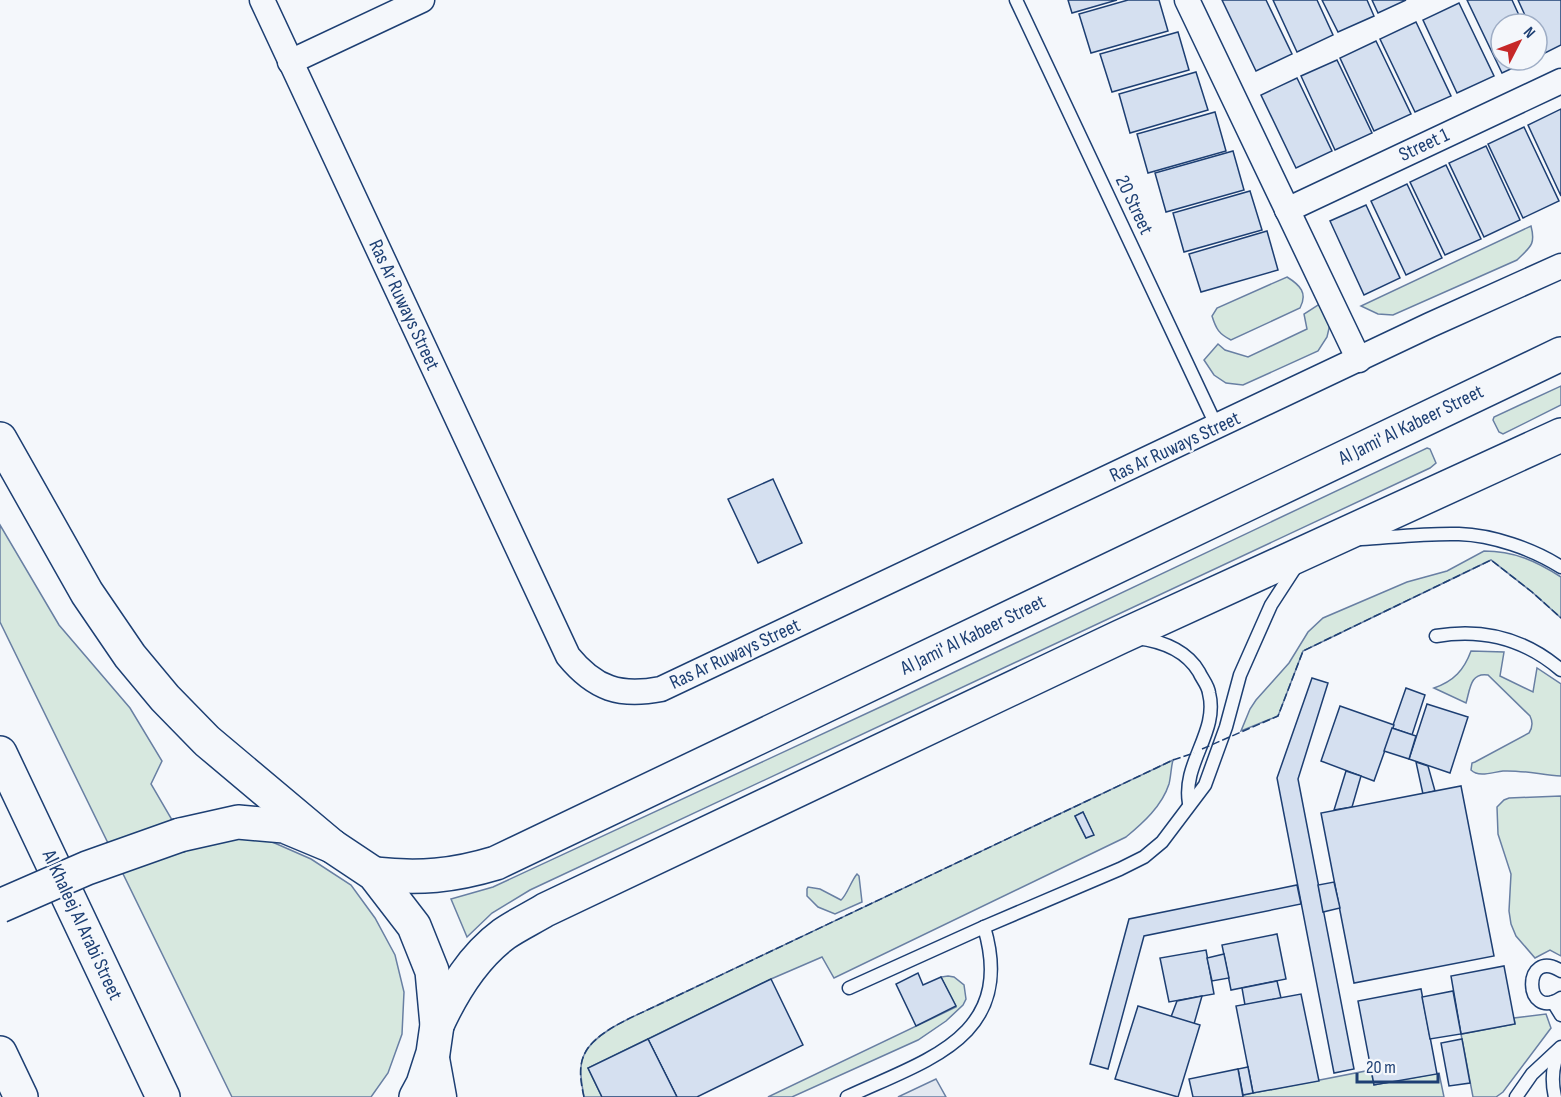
<svg xmlns="http://www.w3.org/2000/svg" width="1561" height="1097" viewBox="0 0 1561 1097" font-family="'Sofia Sans Condensed',sans-serif">
<style>
.green{fill:#d7e8df;stroke:#687fa3;stroke-width:1.5;fill-rule:evenodd}
.parking{fill:#e3e8f0;stroke:#687fa3;stroke-width:1.5}
.building{fill:#d5e0f0;stroke:#1d3f73;stroke-width:1.5}
.lines{fill:none;stroke-linecap:round;stroke-linejoin:round}
.service-casing{stroke:#1d3f73;stroke-width:15}
.minor-casing{stroke:#1d3f73;stroke-width:27}
.tertiary-casing{stroke:#1d3f73;stroke-width:33}
.secondary-casing{stroke:#1d3f73;stroke-width:36}
.trunk-casing{stroke:#1d3f73;stroke-width:36}
.service{stroke:#f4f7fb;stroke-width:12}
.minor{stroke:#f4f7fb;stroke-width:24}
.tertiary{stroke:#f4f7fb;stroke-width:30}
.secondary{stroke:#f4f7fb;stroke-width:33}
.trunk{stroke:#f4f7fb;stroke-width:33}
.secondary-bridge-casing{stroke:#1d3f73;stroke-width:36;stroke-linecap:butt}
.secondary-bridge{stroke:#f4f7fb;stroke-width:33}
.fence{stroke:#1d3f73;stroke-width:1.5;stroke-dasharray:8 3;stroke-linecap:butt}
.labels{text-anchor:middle;dominant-baseline:central;stroke-width:4.5;stroke-linejoin:round;paint-order:stroke}
.street-label{font-size:20px;fill:#1d3f73;stroke:#f4f7fb}
</style>
<rect width="100%" height="100%" fill="#f4f7fb"/>
<g class="green">
<path d="M1531,226C1536,245 1530,247 1517,260L1393,315L1378,314L1361,306Z"/>
<path d="M1287,277C1300,285 1308,293 1300,308L1231,340C1219,334 1216,329 1212,316L1217,308Z"/>
<polygon points="1321,303 1330,324 1327,337 1318,351 1243,385 1226,383 1214,375 1204,360 1218,344 1225,350 1248,357 1307,329 1304,314"/>
<polygon points="1561,386 1561,405 1503,434 1499,432 1493,420 1494,417"/>
<polygon points="1427,448 1430,449 1436,463 1430,468 530,890 492,913 467,937 451,899 493,887 889,703"/>
<polygon points="0,525 59,625 130,708 162,761 151,784 186,844 235,834 270,841 311,859 351,885 375,918 395,955 404,992 402,1034 388,1073 371,1097 232,1097 0,622"/>
<path d="M1484,551C1514,551 1536,561 1561,577V618L1532,592L1491,560L1303,651L1278,716L1241,731L1250,709L1256,700L1289,663L1308,632L1323,618L1407,582L1447,571Z"/>
<path d="M1471,651L1504,652L1500,676L1533,692L1537,668L1561,684V776C1542,775 1523,770 1503,771C1493,772 1479,778 1471,770L1472,763L1475,762L1529,733C1533,727 1533,722 1530,716L1488,675C1470,672 1470,690 1466,703L1434,688C1454,681 1464,670 1471,651Z"/>
<path d="M1173,760C1171,767 1171,776 1169,784C1162,806 1143,823 1126,837L834,978L822,957L771,979L588,1068L602,1097H584C582,1084 578,1068 584,1055C594,1031 638,1015 660,1004ZM1083,812L1093,834L1086,838L1075,816Z"/>
<polygon points="1561,796 1561,956 1550,950 1535,958 1516,936 1511,924 1509,911 1511,874 1498,834 1497,807 1504,800 1509,798"/>
<path d="M857,874L859,876L862,902L835,914L818,907L807,896V889L808,887L820,889L841,900C847,895 851,881 857,874Z"/>
<polygon points="948,976 954,977 964,985 966,999 963,1005 946,1021 918,1040 792,1097 768,1097 956,1007 941,977"/>
<polygon points="1546,1014 1551,1028 1503,1092 1496,1097 1473,1097 1461,1034 1515,1024 1514,1018"/>
<polygon points="1371,1070 1374,1085 1439,1073 1444,1097 1243,1097 1243,1095"/>
</g>
<polygon class="parking" points="936,1079 946,1097 898,1097"/>
<g class="building">
<polygon points="1068,0 1117,0 1072,13"/>
<polygon points="1128,0 1159,0 1168,31 1091,53 1079,14"/>
<polygon points="1222,0 1266,0 1292,54 1256,71"/>
<polygon points="1273,0 1317,0 1333,35 1297,52"/>
<polygon points="1322,0 1367,0 1374,16 1338,32"/>
<polygon points="1372,0 1406,0 1378,13"/>
<polygon points="1467,0 1512,0 1523,24 1501,24 1501,60 1530,60 1502,73"/>
<polygon points="1518,0 1561,0 1561,45 1543,54 1537,40 1537,24 1529,24"/>
<polygon points="1459,3 1494,76 1457,93 1423,20"/>
<polygon points="1416,22 1451,96 1415,112 1380,39"/>
<polygon points="1178,32 1189,70 1112,92 1100,54"/>
<polygon points="1376,41 1411,114 1374,131 1340,58"/>
<polygon points="1337,60 1372,133 1335,150 1301,76"/>
<polygon points="1196,72 1208,110 1130,133 1119,94"/>
<polygon points="1297,78 1332,151 1296,168 1261,95"/>
<polygon points="1561,109 1561,196 1528,125"/>
<polygon points="1215,112 1226,151 1148,173 1137,134"/>
<polygon points="1524,127 1559,201 1523,218 1488,144"/>
<polygon points="1486,146 1520,220 1484,237 1449,163"/>
<polygon points="1233,151 1244,190 1166,212 1155,173"/>
<polygon points="1446,165 1481,239 1445,255 1410,182"/>
<polygon points="1407,184 1442,258 1406,275 1371,201"/>
<polygon points="1250,191 1262,230 1184,252 1173,213"/>
<polygon points="1366,205 1400,278 1364,295 1330,221"/>
<polygon points="1267,231 1278,270 1201,292 1189,254"/>
<polygon points="773,479 802,543 758,563 728,499"/>
<polygon points="1312,678 1328,683 1298,779 1354,1069 1334,1073 1277,778"/>
<polygon points="1406,688 1425,695 1412,735 1392,728"/>
<polygon points="1427,704 1468,717 1450,773 1409,759"/>
<polygon points="1340,706 1394,725 1374,781 1321,761"/>
<polygon points="1392,728 1416,736 1409,759 1384,751"/>
<polygon points="1416,762 1428,766 1435,791 1423,794"/>
<polygon points="1346,771 1361,776 1352,807 1334,810"/>
<polygon points="1461,786 1494,956 1354,983 1321,813"/>
<polygon points="1083,812 1094,835 1086,838 1075,816"/>
<polygon points="1334,882 1340,908 1323,912 1318,885"/>
<polygon points="1297,885 1301,904 1144,936 1108,1069 1090,1064 1129,919"/>
<polygon points="1277,934 1286,979 1231,990 1222,945"/>
<polygon points="1206,950 1214,994 1169,1002 1160,958"/>
<polygon points="1224,954 1229,978 1212,981 1207,958"/>
<polygon points="1504,966 1515,1024 1461,1034 1451,976"/>
<polygon points="918,973 923,985 941,977 956,1006 916,1026 896,984"/>
<polygon points="771,979 803,1045 697,1097 677,1097 648,1039"/>
<polygon points="1277,981 1281,998 1245,1005 1242,988"/>
<polygon points="1421,989 1437,1074 1374,1085 1358,1001"/>
<polygon points="1453,991 1461,1034 1430,1039 1422,997"/>
<polygon points="1301,994 1319,1081 1253,1093 1236,1006"/>
<polygon points="1202,996 1194,1024 1171,1017 1177,1001"/>
<polygon points="1138,1006 1200,1025 1178,1097 1115,1079"/>
<polygon points="648,1039 677,1097 602,1097 588,1068"/>
<polygon points="1462,1039 1470,1083 1449,1086 1441,1043"/>
<polygon points="1248,1067 1253,1093 1243,1095 1238,1069"/>
<polygon points="1238,1069 1243,1097 1193,1097 1189,1079"/>
</g>
<g class="lines">
<defs>
<g id="service">
<polyline points="1016,0 1217,427"/>
<path d="M1361,539C1393,537 1427,533 1459,534C1492,535 1533,549 1561,567"/>
<path d="M1436,636C1483,628 1525,639 1561,670"/>
<path d="M1137,638C1161,641 1186,650 1199,672C1202,679 1208,685 1209,693C1219,732 1182,763 1189,803"/>
<path d="M1561,971C1522,946 1523,1023 1561,998"/>
<polyline points="849,988 984,927 1120,869 1144,857 1162,842 1205,785 1226,727 1240,675 1271,605 1297,565"/>
<polyline points="1553,1002 1561,1015"/>
<path d="M847,1097C926,1060 1017,1037 984,927"/>
<polyline points="1516,1097 1532,1074 1561,1047"/>
<path d="M1555,1097C1551,1080 1552,1065 1560,1049"/>
</g>
<g id="minor">
<path d="M262,0L568,656C595,689 620,697 661,689L1430,325L1561,266"/>
<polyline points="1187,0 1359,360"/>
<polyline points="290,62 422,0"/>
<polyline points="1287,210 1561,81"/>
</g>
<polyline id="tertiary" points="433,1053 441,1097"/>
<g id="secondary">
<polyline points="180,835 238,822 284,826 332,846 374,874 414,926 432,971 437,1025 433,1053 423,1084 416,1097"/>
<path d="M374,874C419,879 453,876 496,863L1561,354"/>
<path d="M437,1025C453,990 473,957 504,934C517,925 532,918 545,910L1120,637L1561,435"/>
</g>
<g id="trunk">
<polyline points="0,439 87,593 130,656 165,698 207,741 332,846"/>
<polyline points="0,753 163,1097"/>
<polyline points="0,1053 21,1097"/>
</g>
</defs>
<use href="#service" class="service-casing"/>
<use href="#minor" class="minor-casing"/>
<use href="#tertiary" class="tertiary-casing"/>
<use href="#secondary" class="secondary-casing"/>
<use href="#trunk" class="trunk-casing"/>
<use href="#service" class="service"/>
<use href="#minor" class="minor"/>
<use href="#tertiary" class="tertiary"/>
<use href="#secondary" class="secondary"/>
<use href="#trunk" class="trunk"/>
<defs>
<polyline id="secondary-bridge" points="0,906 87,868 180,835"/>
</defs>
<use href="#secondary-bridge" class="secondary-bridge-casing"/>
<use href="#secondary-bridge" class="secondary-bridge"/>
<g class="fence">
<polyline points="1202,749 1278,716 1303,651 1491,560 1532,592 1561,618"/>
<path d="M584,1097C581,1084 578,1068 584,1055C594,1031 638,1015 660,1004L1173,760L1194,753"/>
</g>
</g>
<g class="labels">
<g class="street-label">
<text transform="translate(1424 145) rotate(-25)">Street 1</text>
<text transform="translate(1134 205) rotate(65)">20 Street</text>
<text transform="translate(404 305) rotate(65)">Ras Ar Ruways Street</text>
<text transform="translate(1411 425) rotate(-26)">Al Jami' Al Kabeer Street</text>
<text transform="translate(1175 447) rotate(-25)">Ras Ar Ruways Street</text>
<text transform="translate(973 635) rotate(-26)">Al Jami' Al Kabeer Street</text>
<text transform="translate(735 654) rotate(-25)">Ras Ar Ruways Street</text>
<text transform="translate(82 925) rotate(65)">Al Khaleej Al Arabi Street</text>
</g>
</g>
<g transform="translate(1519 42) rotate(48)"><circle r="28" fill="#f4f7fb" stroke="#9eadc5" stroke-width="1.5"/>
<path d="M0-4.5L10 22L0 15L-10 22Z" fill="#c62828"/>
<text y="-9" font-size="16" font-weight="bold" text-anchor="middle" fill="#1d3f73">N</text>
</g>
<path d="M1357 1073v9h81v-9" fill="none" stroke="#1d3f73" stroke-width="3"/>
<text x="1366" y="1073" font-size="18" fill="#1d3f73" stroke="#f4f7fb" stroke-width="4.5" paint-order="stroke">20 m</text>
</svg>
